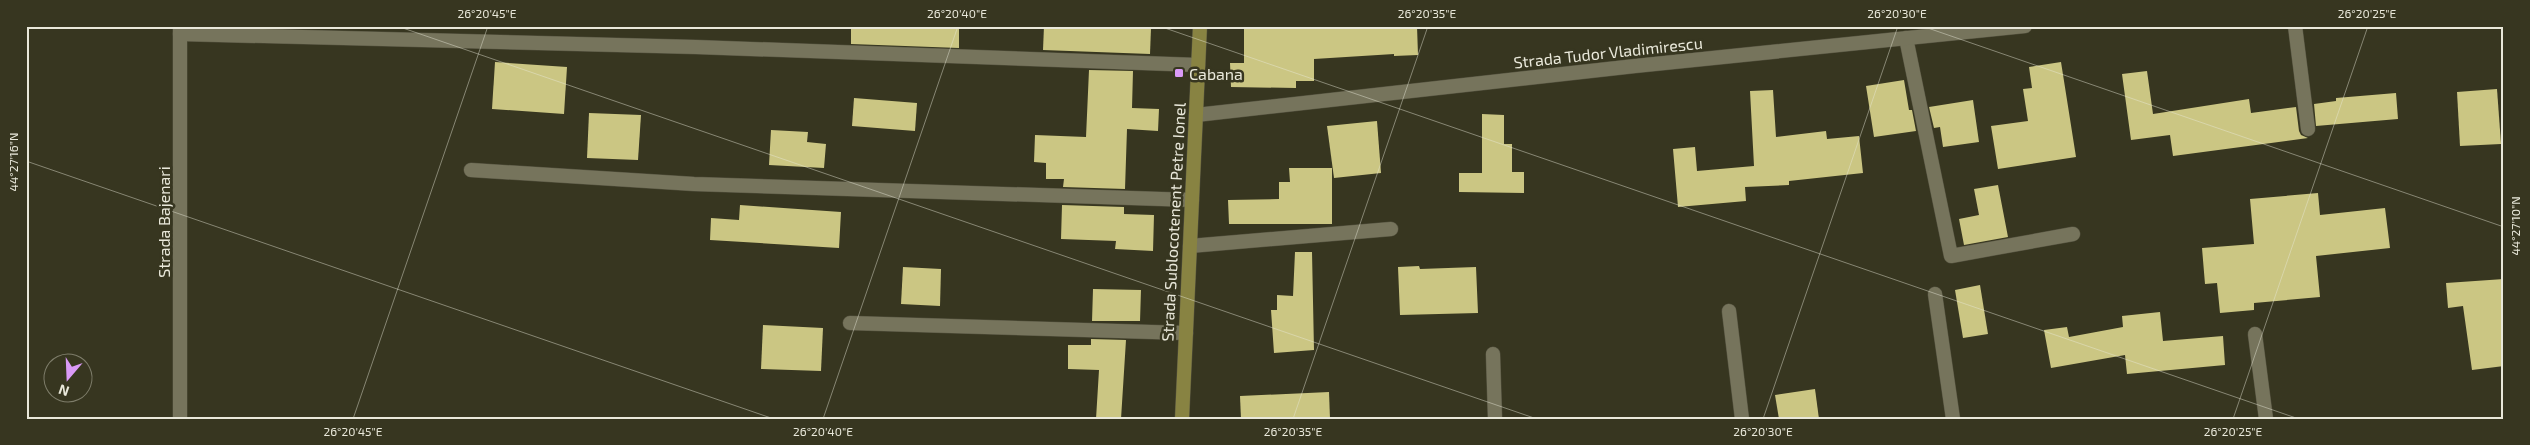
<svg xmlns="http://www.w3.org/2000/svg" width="2530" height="445" viewBox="0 0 2530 445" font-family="'Exo 2',sans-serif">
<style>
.building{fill:#cbc683}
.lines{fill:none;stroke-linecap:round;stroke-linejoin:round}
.minor-casing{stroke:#54523f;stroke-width:15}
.secondary-casing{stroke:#54523f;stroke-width:15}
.minor{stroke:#76745c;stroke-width:14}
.secondary{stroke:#888342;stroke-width:14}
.ticks{fill:none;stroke:#e9e8da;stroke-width:1;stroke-opacity:0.45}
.poi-dot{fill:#da9af7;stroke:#373620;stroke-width:2}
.labels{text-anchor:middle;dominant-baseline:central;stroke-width:5;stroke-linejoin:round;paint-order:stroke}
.street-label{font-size:16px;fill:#e9e8da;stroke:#373620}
.poi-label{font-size:16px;fill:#e9e8da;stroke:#373620;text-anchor:start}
.neatline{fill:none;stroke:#e9e8da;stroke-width:2}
.ticks-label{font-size:12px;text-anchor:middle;fill:#e9e8da}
</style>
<rect width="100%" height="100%" fill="#373620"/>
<g class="building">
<polygon points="851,26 959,26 959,48 851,44"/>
<polygon points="1044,26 1151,28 1150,54 1043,50"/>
<polygon points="1244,26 1417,26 1418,55 1394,56 1394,54 1314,59 1314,81 1296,81 1296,88 1231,87 1230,63 1244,63"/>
<polygon points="495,62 567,67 564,114 492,109"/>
<polygon points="2061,62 2076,157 1998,169 1991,126 2028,121 2023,89 2032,88 2029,67"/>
<polygon points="1089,70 1133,71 1132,108 1159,109 1158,131 1127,129 1125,189 1063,187 1064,179 1046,179 1046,163 1034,162 1035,135 1086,137"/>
<polygon points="2147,71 2153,114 2249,99 2251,113 2296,107 2299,131 2301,135 2308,138 2173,156 2170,135 2131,140 2122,74"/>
<polygon points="1904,80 1909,110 1912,110 1916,131 1874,137 1866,86"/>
<polygon points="2497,89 2501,144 2460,146 2457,92"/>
<polygon points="1773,90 1776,137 1826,131 1827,139 1859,136 1863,173 1789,181 1789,185 1745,187 1746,201 1678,207 1673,149 1695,147 1697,171 1754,166 1750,91"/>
<polygon points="2396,93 2398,119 2316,126 2314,104 2336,101 2336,98"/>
<polygon points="854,98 917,103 915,131 852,126"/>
<polygon points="1973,100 1979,142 1943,147 1940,127 1934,128 1929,107"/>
<polygon points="589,113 641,115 638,160 587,158"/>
<polygon points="1482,114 1504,115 1504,144 1512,144 1512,172 1524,172 1524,193 1459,192 1459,173 1482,173"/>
<polygon points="1377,121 1381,173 1334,178 1327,126"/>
<polygon points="771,130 808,132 807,142 826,144 824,168 769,165"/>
<polygon points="1289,168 1332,168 1332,224 1229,224 1228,200 1279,199 1279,182 1290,182"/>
<polygon points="1998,185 2008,237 1964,245 1959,219 1979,215 1974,189"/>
<polygon points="2318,193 2320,215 2385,208 2390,248 2316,256 2320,297 2254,303 2254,310 2220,313 2217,283 2205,284 2202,248 2254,244 2250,199"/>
<polygon points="740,205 841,212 839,248 710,240 711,218 739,220"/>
<polygon points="1062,205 1124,207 1124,214 1154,215 1153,251 1115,249 1116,241 1061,239"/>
<polygon points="1295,252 1312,252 1314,350 1274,353 1271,310 1277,310 1277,295 1293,296"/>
<polygon points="1419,266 1420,269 1476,267 1478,313 1400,315 1398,267"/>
<polygon points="903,267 941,269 940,306 901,304"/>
<polygon points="2504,279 2504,366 2472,370 2463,306 2448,308 2446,283"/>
<polygon points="1980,285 1988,334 1963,338 1955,290"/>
<polygon points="1093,289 1141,290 1140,321 1092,321"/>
<polygon points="2160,312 2163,341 2223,336 2225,365 2127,374 2125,355 2051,368 2044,330 2067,327 2069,337 2123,327 2122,316"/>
<polygon points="763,325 823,328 821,371 761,369"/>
<polygon points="1091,339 1126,340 1121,419 1096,419 1099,370 1068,369 1068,345 1091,345"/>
<polygon points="1815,389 1819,419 1779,419 1775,395"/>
<polygon points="1329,392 1330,419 1241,419 1240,396"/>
</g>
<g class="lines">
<defs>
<g id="minor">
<polyline points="2295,26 2308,129"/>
<polyline points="180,34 696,47 1198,65"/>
<polyline points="1906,38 1951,256 2073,234"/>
<polyline points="1196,115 1635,66 2025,26"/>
<polyline points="471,170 694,184 1192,200"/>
<polyline points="1190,246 1391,229"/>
<polyline points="1935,294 1953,419"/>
<polyline points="1729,311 1742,419"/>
<polyline points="850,323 1186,333"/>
<polyline points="2255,334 2266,419"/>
<polyline points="1493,354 1495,419"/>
<polyline points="180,419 180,26"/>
</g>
<polyline id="secondary" points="1182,419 1200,26"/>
</defs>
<use href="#minor" class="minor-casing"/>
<use href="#secondary" class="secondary-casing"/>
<use href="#minor" class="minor"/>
<use href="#secondary" class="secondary"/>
</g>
<path class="ticks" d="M397,26L1537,419M1159,26L2299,419M1922,26L2504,227M26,161L774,419M353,419L488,26M823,419L958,26M1293,419L1428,26M1763,419L1898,26M2233,419L2368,26"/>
<rect class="poi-dot" x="1174" y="68" width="10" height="10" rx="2.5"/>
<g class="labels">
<g class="street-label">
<text transform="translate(1608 52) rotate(-6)">Strada Tudor Vladimirescu</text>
<text transform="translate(163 222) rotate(-90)">Strada Bajenari</text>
<text transform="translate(1173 222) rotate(-87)">Strada Sublocotenent Petre Ionel</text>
</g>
<g class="poi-label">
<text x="1189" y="73">Cabana</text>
</g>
</g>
<rect width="2530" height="445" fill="none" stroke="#373620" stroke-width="55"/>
<g transform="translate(68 378) rotate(199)"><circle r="24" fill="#373620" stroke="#7e7d6a"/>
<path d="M0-4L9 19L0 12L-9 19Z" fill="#da9af7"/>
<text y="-8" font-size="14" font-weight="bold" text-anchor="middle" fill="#e9e8da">N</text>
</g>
<rect x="28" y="28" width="2474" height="390" class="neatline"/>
<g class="ticks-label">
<text x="487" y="18">26°20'45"E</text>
<text x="957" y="18">26°20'40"E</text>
<text x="1427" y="18">26°20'35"E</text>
<text x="1897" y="18">26°20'30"E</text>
<text x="2367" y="18">26°20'25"E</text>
<text transform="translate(14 162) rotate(-90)" y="4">44°27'16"N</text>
<text transform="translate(2516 226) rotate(-90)" y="4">44°27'10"N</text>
<text x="353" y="436">26°20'45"E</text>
<text x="823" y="436">26°20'40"E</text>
<text x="1293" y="436">26°20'35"E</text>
<text x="1763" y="436">26°20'30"E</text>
<text x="2233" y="436">26°20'25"E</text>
</g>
</svg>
